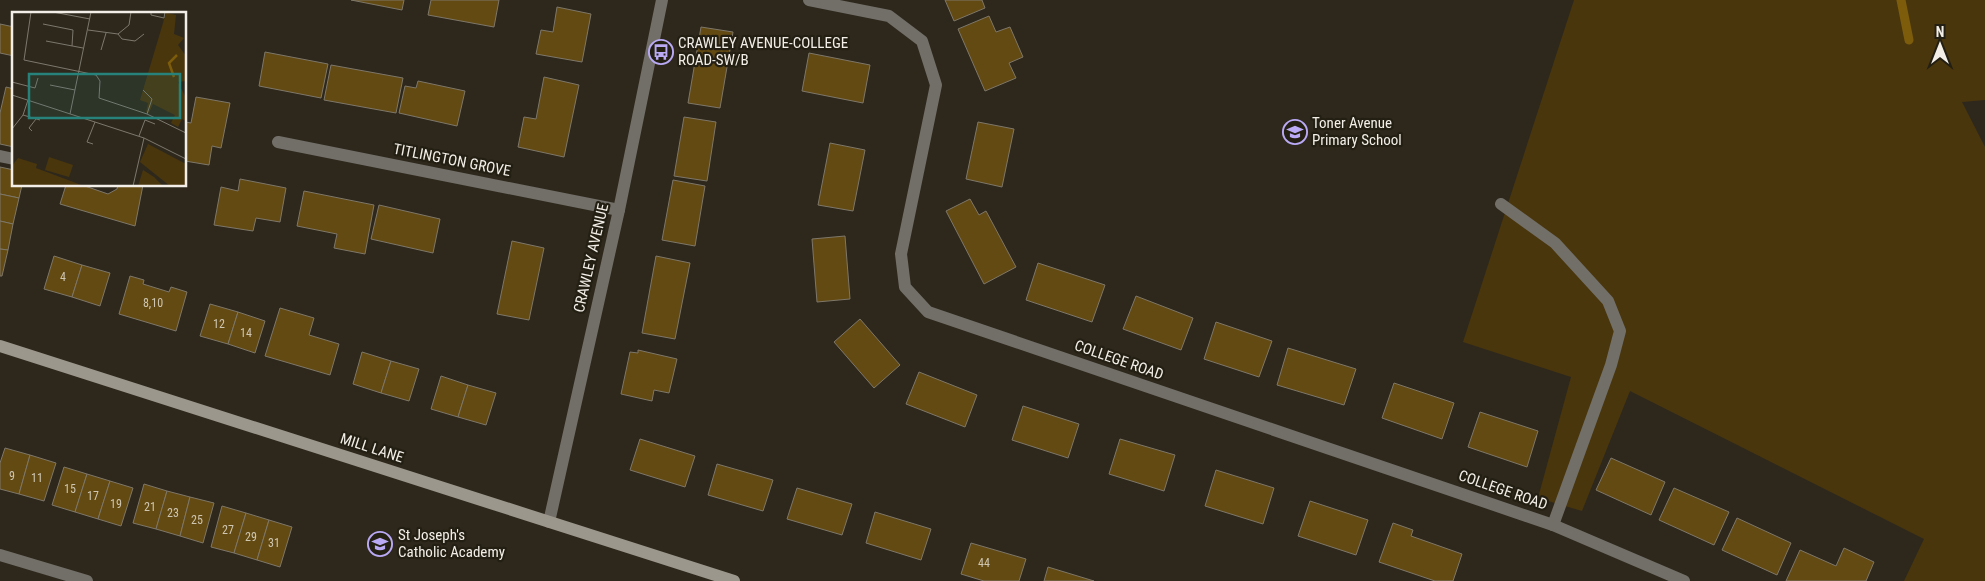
<svg xmlns="http://www.w3.org/2000/svg" width="1985" height="581" viewBox="0 0 1985 581" font-family="'Roboto Condensed',sans-serif">
<style>
.green{fill:#49360d}
.lines{fill:none;stroke-linecap:round;stroke-linejoin:round}
.stream{stroke:#7d5c0c;stroke-width:9}
.building{fill:#634a12;stroke:#7e7769}
.service{stroke:#726f69;stroke-width:12}
.minor{stroke:#726f69;stroke-width:12}
.secondary{stroke:#9c978d;stroke-width:12}
.labels{text-anchor:middle;dominant-baseline:central;stroke-width:4.5;stroke-linejoin:round;paint-order:stroke}
.number-label{font-size:12px;fill:#cfc6b2}
.poi-label{font-size:15px;fill:#f3efe8;stroke:#241f13;text-anchor:start}
.street-label{font-size:15px;fill:#f3efe8;stroke:#241f13}
.inset-river{fill:none;stroke:#7d5c0c;stroke-width:2.5}
.inset-road{fill:none;stroke:#7d786e;stroke-width:1}
.view{fill:#26827a;fill-opacity:0.15;stroke:#26827a;stroke-width:2.5}
.inset-edge{fill:none;stroke:#f3efe8;stroke-width:2.5}
</style>
<rect width="100%" height="100%" fill="#2e281c"/>
<polygon class="green" points="1574,0 1985,0 1985,100 1962,102 1985,147 1985,581 1904,581 1924,539 1630,391 1582,511 1538,498 1571,377 1463,342"/>
<g class="lines">
<polyline class="stream" points="1901,0 1909,40"/>
</g>
<g class="building">
<polygon points="351,0 404,0 402,10"/>
<polygon points="431,0 499,0 494,27 428,15"/>
<polygon points="945,0 982,0 985,8 954,21"/>
<polygon points="557,7 591,14 582,62 536,54 541,30 553,32"/>
<polygon points="989,16 996,32 1010,27 1023,57 1009,63 1016,78 985,91 958,29"/>
<polygon points="0,24 14,27 14,56 0,53"/>
<polygon points="701,27 733,32 720,108 688,103"/>
<polygon points="265,52 328,64 321,98 259,86"/>
<polygon points="809,53 870,65 863,103 802,91"/>
<polygon points="331,65 403,78 396,113 324,100"/>
<polygon points="544,77 579,85 564,157 518,147 524,117 536,119"/>
<polygon points="418,81 465,91 457,126 399,113 405,86 416,88"/>
<polygon points="6,87 14,89 14,147 0,144 0,113"/>
<polygon points="196,97 230,103 221,148 212,146 209,165 185,161 185,122 191,123"/>
<polygon points="684,117 716,122 707,181 674,176"/>
<polygon points="978,122 1014,129 1002,187 966,179"/>
<polygon points="830,143 865,150 853,211 818,205"/>
<polygon points="0,167 14,170 14,185 22,185 19,198 0,194"/>
<polygon points="240,179 286,188 280,222 256,218 253,231 214,225 221,187 238,191"/>
<polygon points="673,180 705,186 695,246 662,240"/>
<polygon points="66,185 82,185 108,194 117,189 118,185 143,185 135,226 60,204"/>
<polygon points="304,191 374,205 365,254 334,248 337,234 297,226"/>
<polygon points="0,194 19,198 13,224 0,221"/>
<polygon points="970,199 979,215 986,211 1016,267 984,284 946,211"/>
<polygon points="379,205 440,219 433,253 371,239"/>
<polygon points="0,221 13,224 8,250 0,249"/>
<polygon points="845,236 850,299 817,302 812,239"/>
<polygon points="512,241 544,248 529,320 497,314"/>
<polygon points="0,249 8,250 2,276 0,276"/>
<polygon points="54,256 82,265 72,297 44,289"/>
<polygon points="656,256 690,263 675,339 642,333"/>
<polygon points="1038,263 1105,285 1092,322 1026,300"/>
<polygon points="82,265 110,273 100,306 72,297"/>
<polygon points="130,276 144,280 143,284 169,292 171,287 187,292 176,331 119,314"/>
<polygon points="1136,296 1193,318 1181,350 1123,329"/>
<polygon points="210,304 238,312 228,344 200,336"/>
<polygon points="280,308 314,318 309,335 339,344 330,375 265,356"/>
<polygon points="238,312 265,321 255,353 228,344"/>
<polygon points="860,319 900,365 874,388 834,342"/>
<polygon points="1216,322 1272,341 1259,377 1204,359"/>
<polygon points="1288,348 1356,369 1344,405 1277,385"/>
<polygon points="638,350 677,359 669,393 654,390 652,401 621,394 630,352 638,353"/>
<polygon points="362,352 391,361 381,393 353,384"/>
<polygon points="391,361 419,369 409,401 381,393"/>
<polygon points="919,372 977,395 965,427 906,404"/>
<polygon points="441,376 468,385 458,417 431,409"/>
<polygon points="1394,383 1454,403 1442,439 1382,418"/>
<polygon points="468,385 496,393 486,425 458,417"/>
<polygon points="1023,406 1079,424 1068,458 1012,440"/>
<polygon points="1480,412 1538,431 1527,467 1468,447"/>
<polygon points="640,439 695,456 685,487 630,470"/>
<polygon points="1120,439 1175,455 1164,491 1109,474"/>
<polygon points="5,448 30,455 19,494 0,489 0,463"/>
<polygon points="30,455 56,463 44,501 19,494"/>
<polygon points="1611,458 1665,482 1651,515 1596,490"/>
<polygon points="717,464 773,480 763,511 708,495"/>
<polygon points="64,467 87,474 75,512 52,505"/>
<polygon points="1216,470 1274,488 1263,524 1205,506"/>
<polygon points="87,474 110,481 98,519 75,512"/>
<polygon points="110,481 133,488 121,526 98,519"/>
<polygon points="144,484 167,491 156,529 133,523"/>
<polygon points="797,488 852,504 842,535 787,519"/>
<polygon points="1674,488 1729,512 1714,545 1659,520"/>
<polygon points="167,491 190,497 180,536 156,529"/>
<polygon points="190,497 214,503 203,543 180,536"/>
<polygon points="1310,501 1368,520 1356,555 1298,536"/>
<polygon points="222,506 246,513 234,553 211,547"/>
<polygon points="875,512 931,529 921,560 866,543"/>
<polygon points="246,513 269,520 257,560 234,553"/>
<polygon points="1737,518 1791,543 1777,575 1722,550"/>
<polygon points="269,520 292,527 280,567 257,560"/>
<polygon points="1393,523 1413,530 1411,536 1462,554 1453,581 1435,581 1379,562"/>
<polygon points="971,543 1026,559 1019,581 984,581 961,574"/>
<polygon points="1844,548 1874,562 1866,581 1786,581 1800,550 1836,566"/>
<polygon points="1048,567 1094,581 1044,581"/>
</g>
<g class="lines">
<polyline class="service" points="1501,204 1555,243 1608,301 1620,331 1611,365 1553,525"/>
<g class="minor">
<polyline points="809,0 889,16 922,41 936,85 901,254 905,287 928,312 1553,525 1684,581"/>
<polyline points="278,142 619,210"/>
<polyline points="0,156 14,159"/>
<polyline points="549,522 619,210 662,0"/>
<polyline points="0,555 87,581"/>
</g>
<polyline class="secondary" points="0,346 734,581"/>
</g>
<defs>
<symbol id="bus-ring" viewBox="-11 -11 22 22"><circle r="9.5" fill="#241f13" stroke="#baaaf6" stroke-width="1.5"/><path d="M-5-6H5V4H4V6H2V4H-2V6H-4V4H-5ZM-3.5-4V0h7V-4ZM-3.5 1.2v1.5H-2V1.2ZM2 1.2v1.5H3.5V1.2Z" fill="#baaaf6"/></symbol>
<symbol id="school-ring" viewBox="-11 -11 22 22"><circle r="9.5" fill="#241f13" stroke="#baaaf6" stroke-width="1.5"/><path d="M0-5L7-2L0 1L-7-2ZM-4 1L0 2.5L4 1V4Q0 6-4 4Z" fill="#baaaf6"/></symbol>
</defs>
<g fill-rule="evenodd">
<use href="#bus-ring" x="647" y="38" width="28" height="28"/>
<use href="#school-ring" x="1281" y="118" width="28" height="28"/>
<use href="#school-ring" x="366" y="530" width="28" height="28"/>
</g>
<g class="labels">
<g class="number-label">
<text x="63" y="277">4</text>
<text x="153" y="303">8,10</text>
<text x="219" y="324">12</text>
<text x="246" y="333">14</text>
<text x="12" y="476">9</text>
<text x="37" y="478">11</text>
<text x="70" y="489">15</text>
<text x="93" y="496">17</text>
<text x="116" y="504">19</text>
<text x="150" y="507">21</text>
<text x="173" y="513">23</text>
<text x="197" y="520">25</text>
<text x="228" y="530">27</text>
<text x="251" y="537">29</text>
<text x="274" y="543">31</text>
<text x="984" y="563">44</text>
</g>
<g class="poi-label">
<text x="678" y="43">CRAWLEY AVENUE-COLLEGE<tspan x="678" dy="17">ROAD-SW/B</tspan></text>
<text x="1312" y="123">Toner Avenue<tspan x="1312" dy="17">Primary School</tspan></text>
<text x="398" y="535">St Joseph's<tspan x="398" dy="17">Catholic Academy</tspan></text>
</g>
<g class="street-label">
<text transform="translate(452 160) rotate(11)">TITLINGTON GROVE</text>
<text transform="translate(591 258) rotate(-77)">CRAWLEY AVENUE</text>
<text transform="translate(1119 360) rotate(19)">COLLEGE ROAD</text>
<text transform="translate(372 448) rotate(18)">MILL LANE</text>
<text transform="translate(1503 490) rotate(19)">COLLEGE ROAD</text>
</g>
</g>
<g transform="translate(12 12)">
<rect width="174" height="174" fill="#2e281c"/>
<path d="M154,1L164,3L162,22L172,26L166,33L174,44V69L166,70L174,86V109L170,107L166,115L159,111L163,103L141,92L137,101L134,100L136,91L128,88ZM136,132L174,152V174H158L128,150ZM37,145L61,153L57,165L33,158ZM6,146L25,152L24,156L72,174H0V154ZM131,158L142,165L151,174H126Z" fill="#49360d"/>
<path class="inset-river" d="M162,65L157,51L165,43"/>
<path class="inset-road" d="M19,0L12,48L84,63L88,69L87,86L135,102L174,121M41,0L78,7M139,0V3L152,6L153,0M31,12L61,18L60,34M76,18L106,22L117,13L119,0M106,22L110,27L123,29L132,22M34,29L71,36M89,38L94,21M0,70L23,76L26,66M38,73L63,78M131,78L140,87L135,102M0,83L132,126L174,147M58,102L79,0M11,103L28,108M0,117L11,103L16,88M20,119L17,116L24,107M127,124L133,108L143,112M81,132L75,130L83,110M121,174L132,126"/>
<path class="view" d="M17,62H168V106H17Z"/>
<rect width="174" height="174" class="inset-edge"/>
</g>
<g transform="translate(1940 45)" stroke="#241f13" stroke-width="4" paint-order="stroke">
<path d="M0-4L9 19L0 12L-9 19Z" fill="#f3efe8"/>
<text y="-8" font-size="14" font-weight="bold" text-anchor="middle" fill="#f3efe8">N</text>
</g>
</svg>
